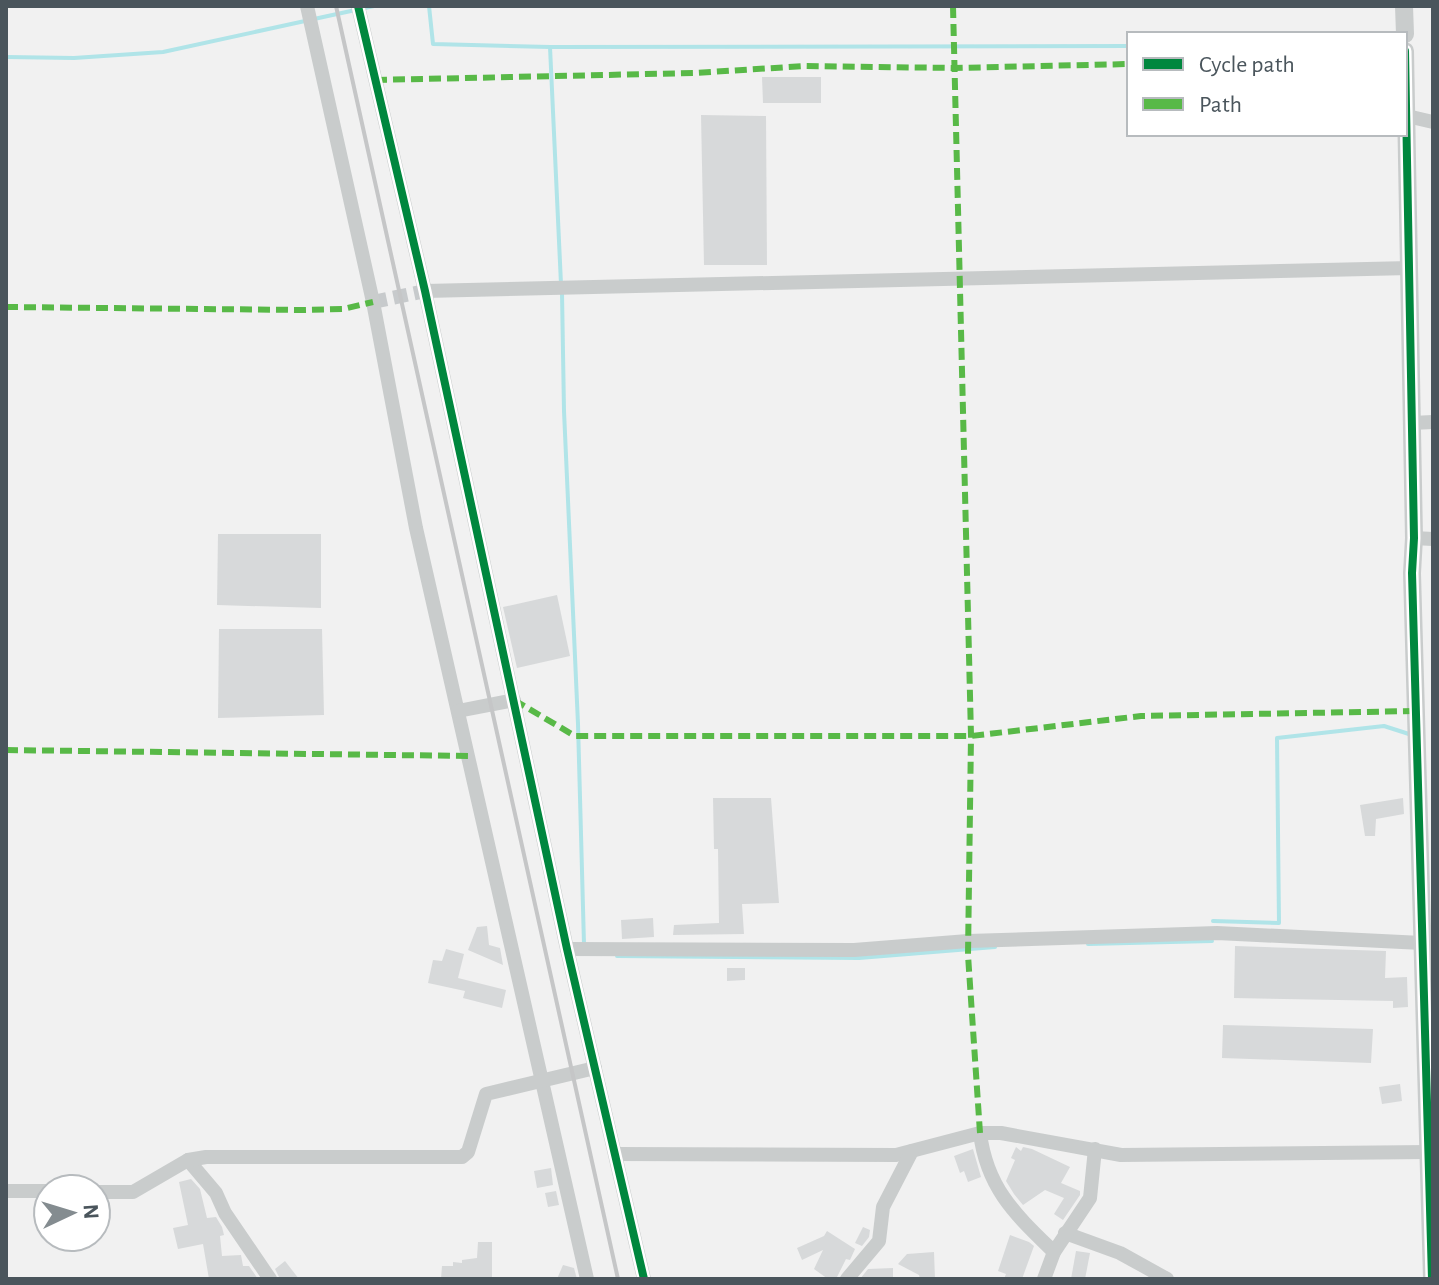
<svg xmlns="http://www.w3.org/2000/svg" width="1439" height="1285" viewBox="0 0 1439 1285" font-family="'Alegreya Sans',sans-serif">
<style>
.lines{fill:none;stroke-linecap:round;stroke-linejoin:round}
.stream{stroke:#b0e4e8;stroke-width:4}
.building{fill:#d7d9da}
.minor-tunnel{stroke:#c7cacc;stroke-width:14;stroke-dasharray:14 7;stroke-linecap:butt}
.minor{stroke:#c9cccc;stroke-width:14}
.tertiary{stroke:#c9cccc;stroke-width:18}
.rail{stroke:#c5c6c7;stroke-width:4}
.quiet{stroke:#58b947;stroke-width:6;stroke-dasharray:12 6;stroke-linecap:butt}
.cycleway-casing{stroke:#fff;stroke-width:13}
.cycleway{stroke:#00873e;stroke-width:8}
</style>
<rect width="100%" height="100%" fill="#f1f1f1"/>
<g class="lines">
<g class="stream">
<polyline points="429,6 433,44 550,47 1129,46"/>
<polyline points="314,19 374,6"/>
<polyline points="550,47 561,284"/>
<polyline points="6,57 74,58 163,52 305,21"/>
<polyline points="562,293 564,411 578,724 584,944"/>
<polyline points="1213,921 1279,923 1277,738 1384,726 1412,735"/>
<polyline points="1088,944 1212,941"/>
<polyline points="617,956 859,958 995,947"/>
</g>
</g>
<g class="building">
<polygon points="762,77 821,77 821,103 763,103"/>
<polygon points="701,115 766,116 767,265 704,265"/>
<polygon points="218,534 321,534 321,608 217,605"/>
<polygon points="557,595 570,656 517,668 503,607"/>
<polygon points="219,629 322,629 324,715 218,718"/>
<polygon points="713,798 771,798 779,903 742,904 744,934 673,935 674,925 719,923 718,849 714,849"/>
<polygon points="1403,798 1404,814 1376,819 1375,836 1365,836 1360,805"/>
<polygon points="653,918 654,937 622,939 621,920"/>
<polygon points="487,926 489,945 500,948 503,965 468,950 477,927"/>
<polygon points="1235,946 1386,951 1385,978 1407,977 1408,1007 1393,1008 1393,1001 1234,998"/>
<polygon points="446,949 464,954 458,978 506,990 502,1008 463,998 465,991 428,983 433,960 442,961"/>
<polygon points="727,968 745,968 745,980 727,981"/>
<polygon points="1223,1025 1373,1029 1371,1063 1222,1058"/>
<polygon points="1400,1084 1402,1101 1382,1104 1379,1087"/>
<polygon points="1016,1147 1021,1151 1023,1147 1032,1149 1070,1167 1061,1183 1080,1191 1080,1195 1063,1220 1054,1214 1064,1198 1045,1190 1023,1205 1014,1194 1006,1181 1015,1160 1011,1158"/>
<polygon points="973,1149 981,1177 968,1182 964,1171 960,1173 954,1156"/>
<polygon points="551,1168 553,1185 537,1188 534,1171"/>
<polygon points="191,1179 200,1189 207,1218 216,1217 222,1227 224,1235 220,1236 222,1256 241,1255 243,1266 249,1266 258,1279 209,1279 203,1244 178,1249 173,1228 188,1225 179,1182"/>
<polygon points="556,1191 559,1205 548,1207 545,1193"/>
<polygon points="863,1227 870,1230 869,1237 862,1246 855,1243"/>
<polygon points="827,1231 855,1249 850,1260 846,1259 836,1279 828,1279 814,1269 823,1250 802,1260 797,1248 824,1236"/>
<polygon points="1010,1235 1029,1242 1034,1246 1022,1279 1004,1279 1006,1274 998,1271"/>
<polygon points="478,1242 492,1242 492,1279 441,1279 442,1266 453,1266 453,1262 462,1263 462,1260 477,1258"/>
<polygon points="1076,1251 1090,1253 1085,1279 1071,1279"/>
<polygon points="934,1252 935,1279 920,1279 919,1275 898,1264 907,1254"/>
<polygon points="285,1261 299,1279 280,1279 275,1269"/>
<polygon points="563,1265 574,1268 577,1279 557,1279"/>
<polygon points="893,1268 893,1279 860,1279 868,1269"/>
</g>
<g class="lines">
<polyline class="minor-tunnel" points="373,302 425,291"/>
<g class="minor">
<polyline points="307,6 373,302 416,528 587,1279"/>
<polyline points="358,6 425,291 567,949 644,1279"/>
<polyline points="1407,116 1433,122"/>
<polyline points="425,291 1410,268"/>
<polyline points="1412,423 1433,422"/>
<polyline points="1414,538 1433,539"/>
<polyline points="458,711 514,700"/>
<polyline points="567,949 854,950 968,941 1217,933 1422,943"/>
<path d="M980,1133C987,1189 1016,1215 1054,1252"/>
<polyline points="617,1154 896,1155 980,1133 1001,1133 1121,1155 1429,1152"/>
<polyline points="188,1160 216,1193 225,1213 270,1279"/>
<polyline points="6,1191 48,1191"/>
<polyline points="96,1192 133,1192 188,1160 206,1157 462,1157 468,1152 486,1094 595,1068"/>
<polyline points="1065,1233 1120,1253 1167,1279"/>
<polyline points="847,1279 879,1241 883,1207 912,1151"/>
<polyline points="1044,1279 1054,1252 1090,1198 1095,1149"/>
</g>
<g class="tertiary">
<polyline points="1404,6 1405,34"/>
<polyline points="1405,51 1414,538 1412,573 1432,1279"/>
</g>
<polyline class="rail" points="336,6 618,1279"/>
<g class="quiet">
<polyline points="953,6 971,736 968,955 980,1133"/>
<polyline points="375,80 695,73 805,66 955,68 1129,64"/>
<polyline points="6,307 302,310 343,309 373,302"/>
<polyline points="514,700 575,736 971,736 1141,716 1416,711"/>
<polyline points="6,750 469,756"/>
</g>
<defs>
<g id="cycleway">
<polyline points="358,6 425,291 567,949 644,1279"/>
<polyline points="1405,51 1414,538 1412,573 1432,1279"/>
</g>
</defs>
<use href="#cycleway" class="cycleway-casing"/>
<use href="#cycleway" class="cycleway"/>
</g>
<rect width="1439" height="1285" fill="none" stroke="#4a555c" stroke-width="16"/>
<rect x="1127" y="32" width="280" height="104" fill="#ffffff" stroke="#b7bbbe" stroke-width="2"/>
<rect x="1143" y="58" width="40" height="12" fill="#00873e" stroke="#b7bbbe" stroke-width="2"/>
<text x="1199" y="72" font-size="24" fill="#4a555c">Cycle path</text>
<rect x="1143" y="98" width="40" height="12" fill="#58b947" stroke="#b7bbbe" stroke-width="2"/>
<text x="1199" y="112" font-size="24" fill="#4a555c">Path</text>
<g transform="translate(72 1213) rotate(86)"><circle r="38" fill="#ffffff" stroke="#b7bbbe" stroke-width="2"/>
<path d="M0-6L14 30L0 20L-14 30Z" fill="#848c90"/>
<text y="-12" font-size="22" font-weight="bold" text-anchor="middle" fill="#4a555c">N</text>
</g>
</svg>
